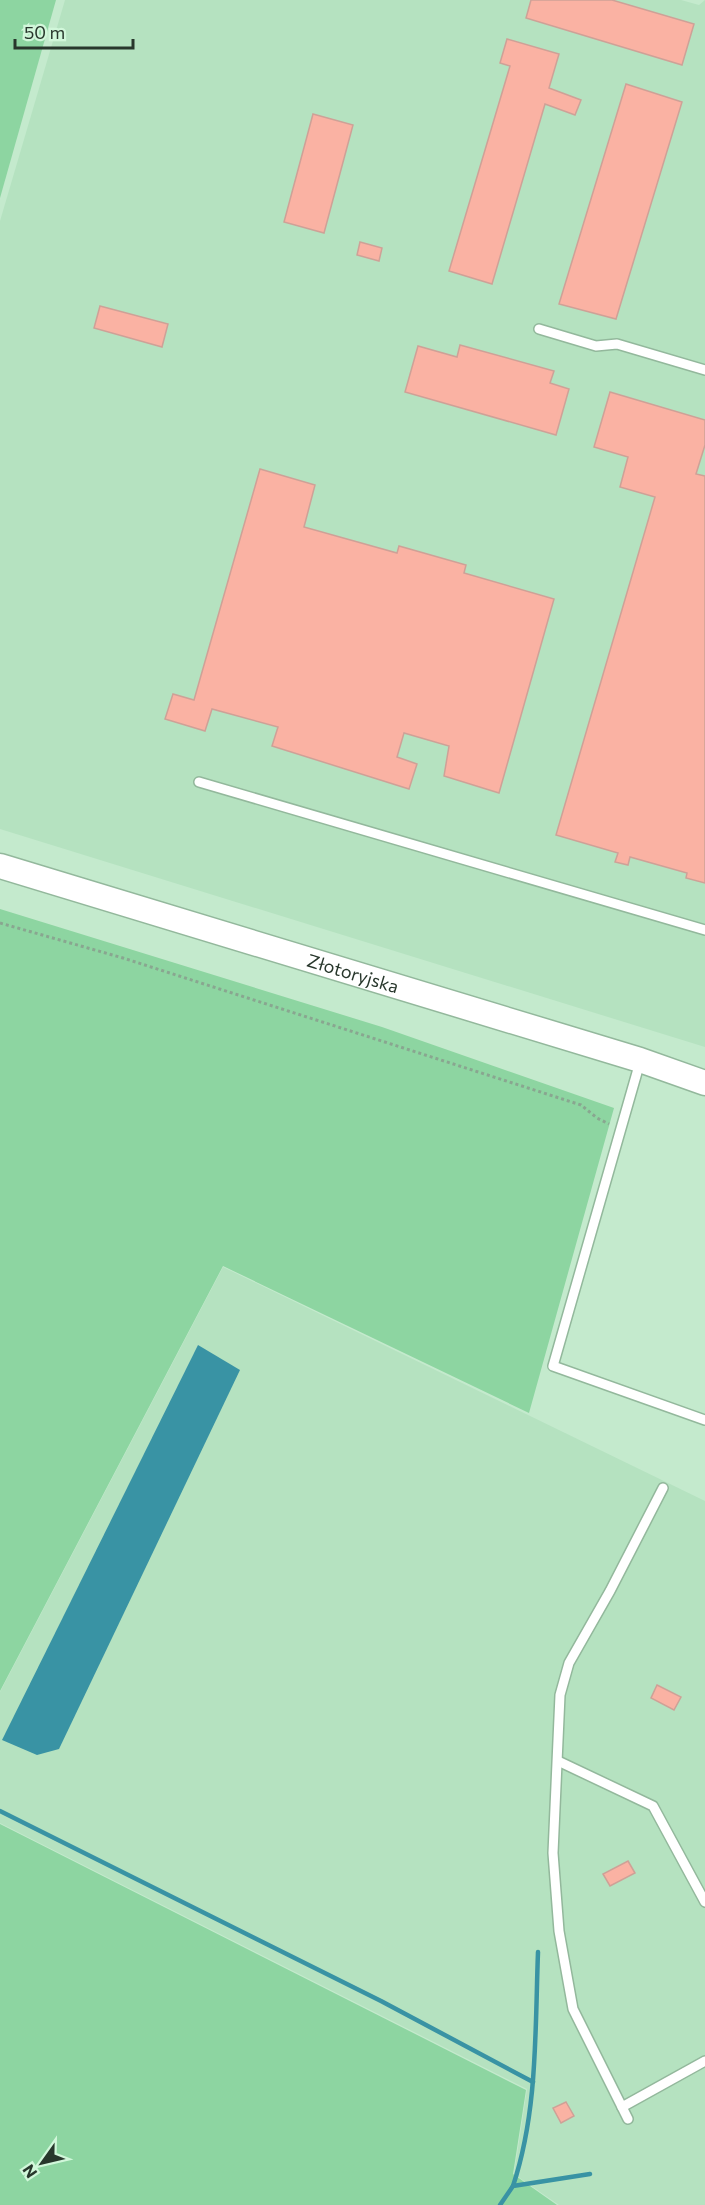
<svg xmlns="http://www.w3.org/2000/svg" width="705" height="2205" viewBox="0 0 705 2205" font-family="Commissioner,sans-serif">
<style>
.built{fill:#b5e2c0}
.green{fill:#8dd5a1}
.water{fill:#3993a4}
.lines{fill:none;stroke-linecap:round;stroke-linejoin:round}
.stream{stroke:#3993a4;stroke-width:4.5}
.building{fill:#fab2a3;stroke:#cea197;stroke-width:1.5}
.lane-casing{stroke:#93b89c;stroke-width:12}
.secondary-casing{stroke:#93b89c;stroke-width:27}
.path{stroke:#89a690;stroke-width:3;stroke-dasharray:3 3;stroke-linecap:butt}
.lane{stroke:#fff;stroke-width:9}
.secondary{stroke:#fff;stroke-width:24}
.labels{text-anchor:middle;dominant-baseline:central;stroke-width:6;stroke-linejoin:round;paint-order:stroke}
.street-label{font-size:18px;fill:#28372c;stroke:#d1f7da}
</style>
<rect width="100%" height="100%" fill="#c4eacd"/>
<g class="built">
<polygon points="65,0 681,0 699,5 705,0 705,1047 0,829 0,221"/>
<polygon points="223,1267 705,1501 705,2205 559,2205 514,2174 527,2089 0,1823 0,1692"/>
</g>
<g class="green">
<polygon points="0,0 56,0 0,198"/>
<polygon points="0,909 382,1027 614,1108 529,1413 223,1266 0,1691"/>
<polygon points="0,1824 526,2090 513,2174 557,2205 0,2205"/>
</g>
<polygon class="water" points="198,1345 240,1370 59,1749 37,1755 2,1740"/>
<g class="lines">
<g class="stream">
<polyline points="0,1811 381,2001 533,2082"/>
<path d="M513,2186C538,2111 535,2030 538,1952"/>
<polyline points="500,2205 513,2186 590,2174"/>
</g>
</g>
<g class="building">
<polygon points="531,0 612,0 694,24 682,65 526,18"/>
<polygon points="507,39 559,54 549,88 581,100 575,115 545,104 492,284 449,271 510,66 500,63"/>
<polygon points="626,84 682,102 616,319 559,304"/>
<polygon points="313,114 353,125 324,233 284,222"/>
<polygon points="360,242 382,248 379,261 357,255"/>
<polygon points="100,306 168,324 162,347 94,328"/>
<polygon points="460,345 554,371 550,383 569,389 556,435 405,392 418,346 457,357"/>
<polygon points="610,392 705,420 705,445 696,474 705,476 705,883 686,878 687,873 630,857 628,865 615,862 618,853 556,835 655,497 620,487 628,457 594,447"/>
<polygon points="260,469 315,485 304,527 397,553 399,546 466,565 464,573 554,599 499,793 444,776 449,746 404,733 397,757 417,764 409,789 272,746 278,727 212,709 205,731 165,719 173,694 194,700"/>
<polygon points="657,1685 681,1697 674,1710 651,1698"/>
<polygon points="628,1861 635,1873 610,1886 603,1874"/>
<polygon points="566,2102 574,2116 561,2123 553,2108"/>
</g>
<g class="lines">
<defs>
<g id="lane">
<polyline points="539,329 596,346 617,344 705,370"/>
<polyline points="199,782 705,930"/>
<polyline points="640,1062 553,1366 705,1420"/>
<polyline points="558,1761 653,1806 705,1902"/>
<polyline points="622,2107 705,2061"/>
<polyline points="628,2119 573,2009 559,1931 553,1853 560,1695 569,1663 610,1591 663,1488"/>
</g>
<g id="secondary">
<path id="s1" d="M0,866L640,1060L705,1083"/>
</g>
</defs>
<use href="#lane" class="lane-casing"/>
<use href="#secondary" class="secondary-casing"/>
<polyline class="path" points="0,923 123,958 581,1105 597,1118 609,1124"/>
<use href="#lane" class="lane"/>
<use href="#secondary" class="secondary"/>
</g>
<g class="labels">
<g class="street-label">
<text stroke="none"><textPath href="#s1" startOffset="369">Złotoryjska</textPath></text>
</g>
</g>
<g transform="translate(42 2163) rotate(236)" stroke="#d1f7da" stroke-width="4.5" paint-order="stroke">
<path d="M0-4.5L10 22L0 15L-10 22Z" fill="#28372c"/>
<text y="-9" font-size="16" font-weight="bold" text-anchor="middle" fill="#28372c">N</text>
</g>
<path d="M15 39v9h118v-9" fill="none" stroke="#28372c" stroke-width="3"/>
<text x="24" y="39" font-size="18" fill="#28372c" stroke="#d1f7da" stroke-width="4.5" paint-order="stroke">50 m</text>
</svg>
